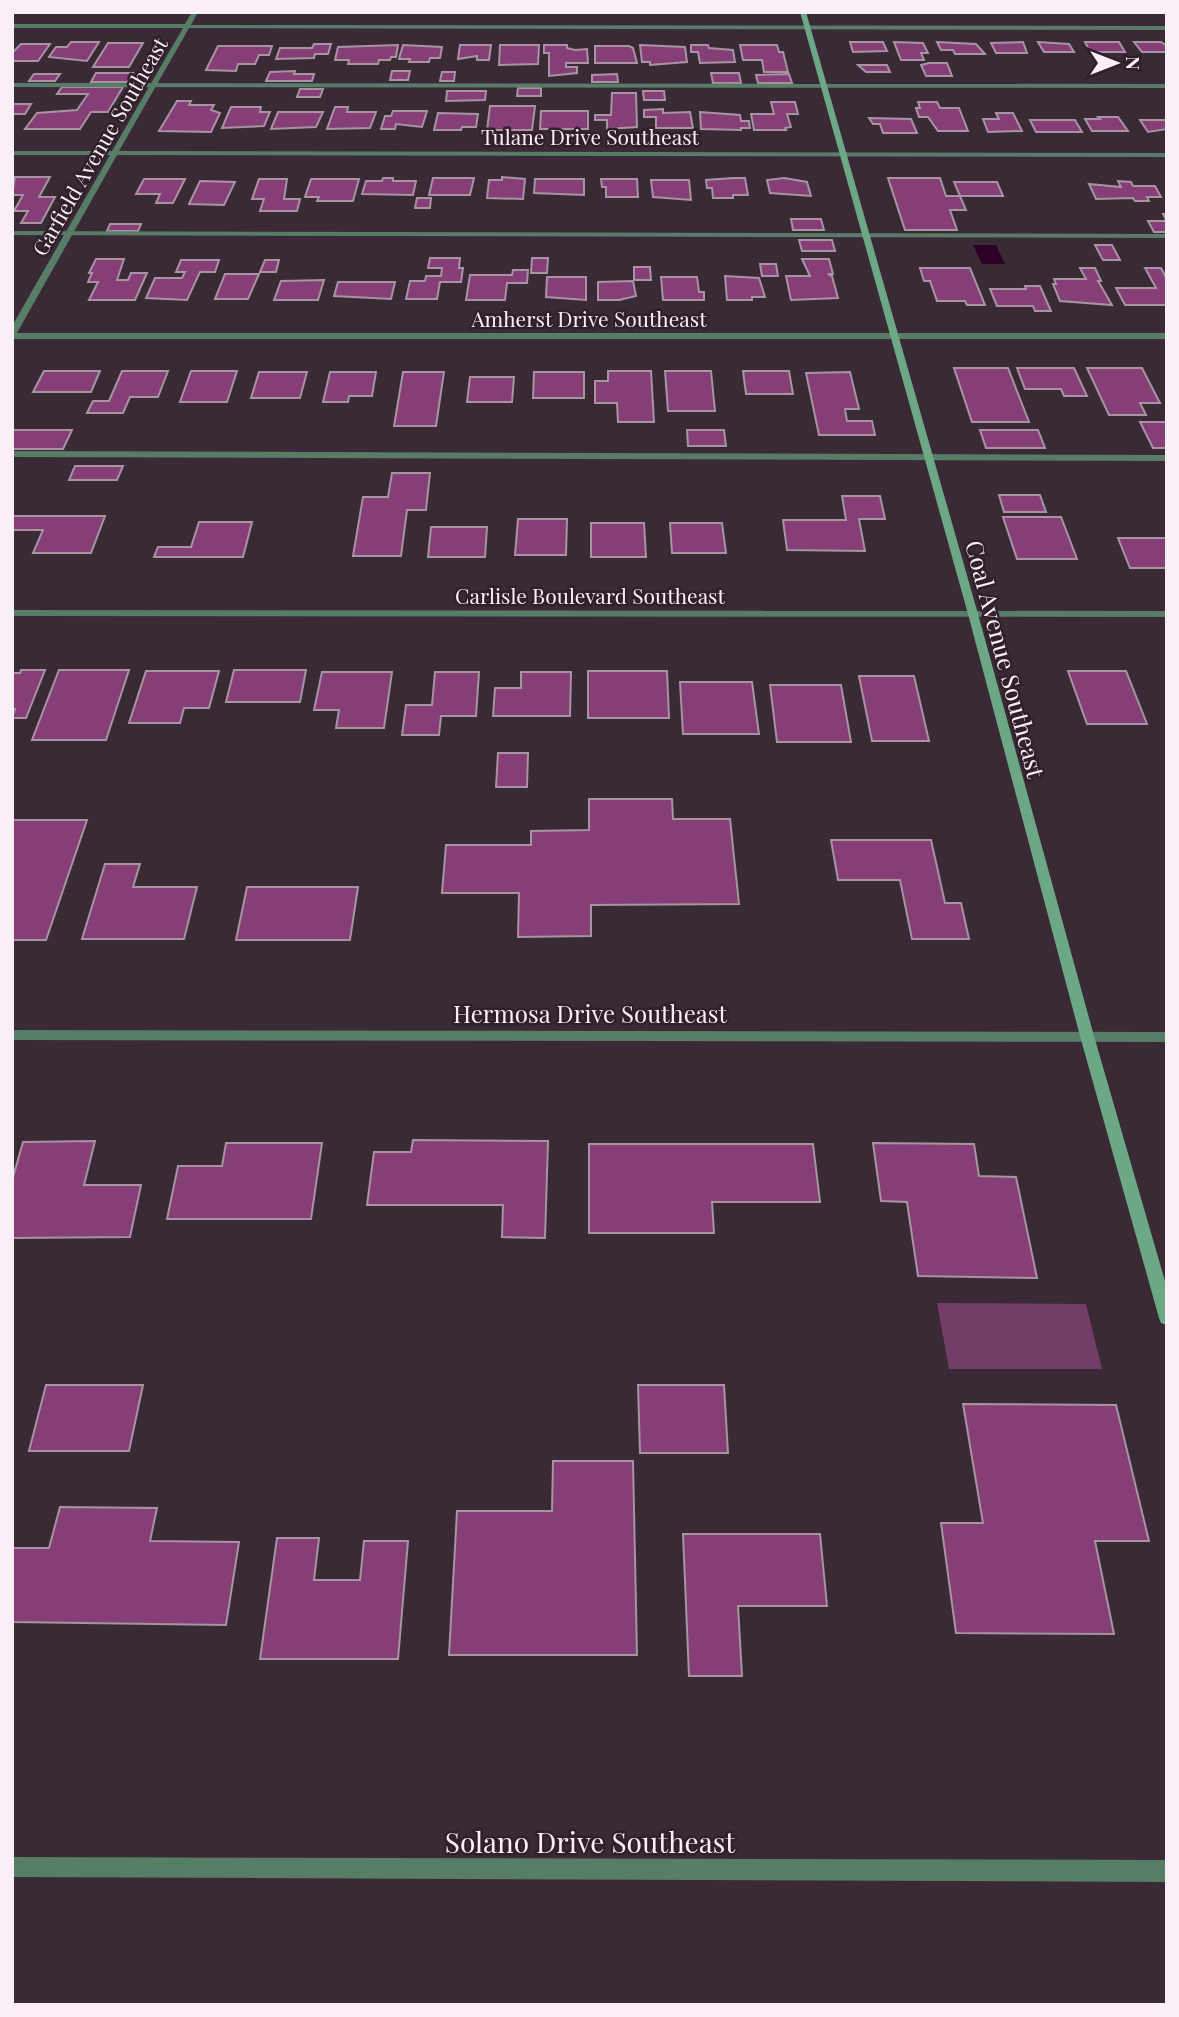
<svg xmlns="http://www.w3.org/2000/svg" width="1179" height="2017" viewBox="0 0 1179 2017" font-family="'Playfair Display',serif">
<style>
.green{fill:#723d66}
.water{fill:#2f0027}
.building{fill:#853f76;stroke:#a793a2;stroke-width:2}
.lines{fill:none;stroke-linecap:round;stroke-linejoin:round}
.service{fill:#587d67;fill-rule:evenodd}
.minor{fill:#587d67;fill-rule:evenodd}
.tertiary{fill:#587d67;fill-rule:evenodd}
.secondary{fill:#6ca885;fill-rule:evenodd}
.labels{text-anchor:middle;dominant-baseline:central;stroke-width:5;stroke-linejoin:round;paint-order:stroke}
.far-street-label{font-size:21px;fill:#faeff7;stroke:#30202c}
.street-label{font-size:24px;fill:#faeff7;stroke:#30202c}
.near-street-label{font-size:28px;fill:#faeff7;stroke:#30202c}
</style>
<rect width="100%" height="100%" fill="#3a2a36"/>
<polygon class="green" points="937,1303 1086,1304 1102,1369 949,1369"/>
<polygon class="water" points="973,245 996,245 1005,264 982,264"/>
<g class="building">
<polygon points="71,42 99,42 87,61 49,57 56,47 67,47"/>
<polygon points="850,42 883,42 887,51 853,52"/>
<polygon points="894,42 923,43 928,53 921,53 924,60 901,60"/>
<polygon points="937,42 976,44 985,54 955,54 953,50 941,50"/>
<polygon points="1023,42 1027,53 996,53 991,43"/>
<polygon points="1038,42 1069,44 1074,52 1044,52"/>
<polygon points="1085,42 1119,42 1125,52 1090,52"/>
<polygon points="1134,42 1161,42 1167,46 1167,52 1142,52"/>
<polygon points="108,43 143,43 129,67 93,67"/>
<polygon points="21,44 50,44 38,61 12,61 12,53"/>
<polygon points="314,44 331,44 328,54 315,54 314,58 276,59 280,48 312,48"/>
<polygon points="398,45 396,57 391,57 390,60 379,60 378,64 348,64 349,60 335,60 338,47"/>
<polygon points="403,45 442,47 440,58 430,58 429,62 409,62 410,59 399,59"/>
<polygon points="460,45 491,45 489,60 477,60 477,56 458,59"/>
<polygon points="500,45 539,45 538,64 499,65"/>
<polygon points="544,45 567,45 567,48 575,50 587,49 588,63 566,63 566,67 577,67 577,73 549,76 549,53 544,53"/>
<polygon points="640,45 685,47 687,62 650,65 650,62 642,62"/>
<polygon points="691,45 708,45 709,48 733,50 735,62 700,63 698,52 691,52"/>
<polygon points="740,45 777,45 779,52 783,52 788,72 764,72 762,60 743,60"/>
<polygon points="218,46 272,46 269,55 259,55 255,64 238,64 236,71 206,70"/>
<polygon points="595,46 629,46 633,48 637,63 595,63"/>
<polygon points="929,63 947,63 952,76 926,76 921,65"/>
<polygon points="858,65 887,65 890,72 866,72"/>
<polygon points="295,71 294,74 314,74 312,81 266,81 270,72"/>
<polygon points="392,71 410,71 408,80 390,80"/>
<polygon points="442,72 455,72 454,81 440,81"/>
<polygon points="96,73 133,73 128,82 91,82"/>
<polygon points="711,73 739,73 741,83 713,83"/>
<polygon points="34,74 60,74 55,81 29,81"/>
<polygon points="617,74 618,82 592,82 592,75"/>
<polygon points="789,74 792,83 758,83 756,75"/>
<polygon points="62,87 123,87 108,112 91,112 80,129 25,129 37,113 77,110 88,94 57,94"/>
<polygon points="518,88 541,88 541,96 517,96"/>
<polygon points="300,89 323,89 320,97 297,97"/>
<polygon points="447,91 486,91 485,100 446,101"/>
<polygon points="643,91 664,91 665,100 644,100"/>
<polygon points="612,93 636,93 637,127 607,129 607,120 595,120 595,115 611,115"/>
<polygon points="177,101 191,101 189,105 214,105 211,110 220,113 211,132 159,131"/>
<polygon points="771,102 795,102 798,114 787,114 791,127 785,128 786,130 754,130 751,114 774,114"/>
<polygon points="918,102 937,102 940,108 959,108 968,131 938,131 928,117 919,117 916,108 920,108"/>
<polygon points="12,104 31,104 25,114 12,114"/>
<polygon points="490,106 535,106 532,130 487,130"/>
<polygon points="231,107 261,107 260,112 270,112 264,126 222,128"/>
<polygon points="335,107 348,107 347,112 376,112 370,128 327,129"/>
<polygon points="663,109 663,113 690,112 693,128 656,128 656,117 644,117 644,110"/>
<polygon points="393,111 427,111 422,127 396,124 395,129 381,129 385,116 391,116"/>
<polygon points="541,111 588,111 588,129 540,129"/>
<polygon points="278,112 323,112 316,127 271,129"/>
<polygon points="700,112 740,115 741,121 749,121 750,128 741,128 741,130 701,129"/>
<polygon points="438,113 478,114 476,127 462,127 461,130 434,130"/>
<polygon points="996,113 1013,113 1022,131 988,132 983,119 999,119"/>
<polygon points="1098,117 1118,117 1128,131 1092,131 1085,119 1100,119"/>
<polygon points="869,118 911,119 917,133 883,133 880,124 873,124"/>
<polygon points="1030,120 1075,120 1082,132 1036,132"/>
<polygon points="1140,120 1167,120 1167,129 1148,132"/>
<polygon points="15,177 50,177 39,197 55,197 41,223 21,223 28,211 14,211 23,195 12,195"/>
<polygon points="502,177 525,179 523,199 487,198 489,180 502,180"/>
<polygon points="383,178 393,178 393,181 416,181 413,195 362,194 366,181 382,181"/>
<polygon points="433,178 474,178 470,195 429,195"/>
<polygon points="733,178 745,178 748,195 733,195 733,198 713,198 712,188 707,188 706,180"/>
<polygon points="784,178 807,182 811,196 770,193 767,180"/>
<polygon points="888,178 940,178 946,196 960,196 966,210 950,210 957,230 905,230"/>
<polygon points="144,179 185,179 173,203 156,203 160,194 136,194"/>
<polygon points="259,179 287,179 284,199 300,199 297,211 260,211 264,199 252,199"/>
<polygon points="311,179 359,179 353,201 317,201 319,197 305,197"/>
<polygon points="535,179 584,179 584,195 534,193"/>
<polygon points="601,179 637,179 638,197 606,197 606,187 602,187"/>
<polygon points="651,180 689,180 691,200 653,197"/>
<polygon points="200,181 235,182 224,205 189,204"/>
<polygon points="1118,181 1131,182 1133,186 1155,186 1161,197 1147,197 1149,201 1135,201 1133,198 1096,199 1089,184 1121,187"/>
<polygon points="954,182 997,182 1003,196 960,196"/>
<polygon points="417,198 431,198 430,208 415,208"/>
<polygon points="1163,214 1167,214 1167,232 1154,232 1148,221 1167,221"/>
<polygon points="791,219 821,219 824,230 793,230"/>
<polygon points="110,224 141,224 138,231 107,231"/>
<polygon points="799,240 832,240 835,251 802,251"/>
<polygon points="1095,245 1112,245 1120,260 1103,260"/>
<polygon points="430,258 460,258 459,268 463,268 461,282 440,282 437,299 406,299 410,281 425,281 426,276 441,276 442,268 428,268"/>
<polygon points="532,258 548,258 547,273 531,273"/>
<polygon points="96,259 124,259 117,280 128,280 131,273 147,273 135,300 89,300 98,282 88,282 92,273 89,273"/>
<polygon points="802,259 829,259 833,274 828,274 832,276 838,298 791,300 786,276 810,276"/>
<polygon points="181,260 219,260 215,272 200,272 187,300 146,298 155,278 182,278 185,272 176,272"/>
<polygon points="265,260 279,260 276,272 260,272"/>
<polygon points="760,264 776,264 778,276 762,276"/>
<polygon points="634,267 650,267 651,280 634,280"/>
<polygon points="920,268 970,268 985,305 967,305 965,301 937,301 930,281 924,281"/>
<polygon points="1080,268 1095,268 1101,281 1098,281 1101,286 1112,305 1060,301 1053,284 1056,284 1054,279 1086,279"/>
<polygon points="1145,268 1161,268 1167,279 1167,305 1125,305 1116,288 1156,288"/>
<polygon points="513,270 528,270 527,283 507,283 505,300 466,300 470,275 512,275"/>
<polygon points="225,274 259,274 248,299 215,299"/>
<polygon points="725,276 759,278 765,297 752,297 752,300 727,300"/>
<polygon points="547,277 586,277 586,300 546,297"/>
<polygon points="661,277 697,277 699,292 704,292 704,300 663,300"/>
<polygon points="324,280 318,300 274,300 281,281"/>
<polygon points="633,281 636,296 619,300 598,300 598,282"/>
<polygon points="338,282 395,282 391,299 334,296"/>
<polygon points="1025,286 1040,286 1051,311 1035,311 1033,306 997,306 990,289 1026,289"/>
<polygon points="954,368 1008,368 1029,422 972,422"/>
<polygon points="1017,368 1074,368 1087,396 1064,396 1061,389 1025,389"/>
<polygon points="1087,368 1142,368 1160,403 1140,403 1146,415 1109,415"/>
<polygon points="44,371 100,371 91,392 33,392"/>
<polygon points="122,371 168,371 158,397 130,397 123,413 87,413 93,401 109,401"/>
<polygon points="191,371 237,371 227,402 180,402"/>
<polygon points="608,371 651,371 654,422 618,422 617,403 595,403 595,381 608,381"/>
<polygon points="665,371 711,371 715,411 668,411"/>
<polygon points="743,371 789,371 793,394 746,394"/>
<polygon points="259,372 307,372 300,398 251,398"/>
<polygon points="330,372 376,372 372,396 349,396 348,402 323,402"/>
<polygon points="403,372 444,372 436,426 394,426"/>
<polygon points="534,372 584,372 584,398 533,398"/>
<polygon points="850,372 859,409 845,409 847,421 872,421 875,435 819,435 806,373"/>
<polygon points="470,377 514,377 512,402 467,402"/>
<polygon points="1140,422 1167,422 1167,448 1153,448"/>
<polygon points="12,430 72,430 63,449 12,449"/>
<polygon points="687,430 724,430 726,446 688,446"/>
<polygon points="980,430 1038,430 1045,448 986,448"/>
<polygon points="75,466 123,466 117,480 69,480"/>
<polygon points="392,473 430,473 426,510 407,510 401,556 353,556 363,497 388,497"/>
<polygon points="999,495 1040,495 1046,512 1004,512"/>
<polygon points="842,496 880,496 885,519 859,519 865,551 787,550 783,520 846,520"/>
<polygon points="12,516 105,516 91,553 33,553 43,530 12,530"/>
<polygon points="1003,517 1061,517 1077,559 1017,559"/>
<polygon points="518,519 567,519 566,555 515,555"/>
<polygon points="199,522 252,522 243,557 154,557 158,547 191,547"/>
<polygon points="591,523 644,523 646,557 591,557"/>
<polygon points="670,523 722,523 726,553 672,553"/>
<polygon points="431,527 487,527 485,557 428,557"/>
<polygon points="1118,538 1167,538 1167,568 1130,568"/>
<polygon points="21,670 45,670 26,718 12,718 15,709 12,709 12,673 20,673"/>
<polygon points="59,670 129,670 106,740 32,740"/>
<polygon points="234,670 306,670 300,702 226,702"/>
<polygon points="146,671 219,671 209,708 184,708 180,723 129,723"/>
<polygon points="588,671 667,671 669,718 588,718"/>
<polygon points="1068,671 1126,671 1147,724 1087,724"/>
<polygon points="322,672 392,672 384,728 336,728 339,710 314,710"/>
<polygon points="435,672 479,672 476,716 441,716 439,735 402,735 406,705 432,705"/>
<polygon points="521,672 571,672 570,716 493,716 495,688 521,688"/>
<polygon points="859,676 914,676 929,741 872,741"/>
<polygon points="680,682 752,682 759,734 683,734"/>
<polygon points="770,685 841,685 851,742 777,742"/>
<polygon points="498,753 528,753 527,787 496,787"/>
<polygon points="589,799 672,799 673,819 730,819 739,904 591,905 591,936 518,937 519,893 442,893 446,845 531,845 531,831 589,830"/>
<polygon points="12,820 87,820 46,940 12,940"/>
<polygon points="831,840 931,840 945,903 961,903 969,939 912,939 900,880 838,880"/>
<polygon points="105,864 140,864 133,887 197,887 184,939 82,939"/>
<polygon points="247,887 358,887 350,940 236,940"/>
<polygon points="413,1140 548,1141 545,1238 502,1237 503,1205 367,1205 374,1152 411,1152"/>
<polygon points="95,1141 84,1185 141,1185 130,1237 12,1238 12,1181 23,1142"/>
<polygon points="226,1143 322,1143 311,1219 167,1219 178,1166 222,1166"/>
<polygon points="873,1143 974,1144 979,1176 1016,1177 1037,1278 918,1276 907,1202 881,1201"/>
<polygon points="589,1144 813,1144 820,1202 712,1202 714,1233 589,1233"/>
<polygon points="46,1385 143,1385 129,1451 29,1451"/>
<polygon points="638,1385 724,1385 728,1453 640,1453"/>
<polygon points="963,1404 1116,1405 1149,1541 1095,1541 1114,1634 956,1633 941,1523 983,1523"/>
<polygon points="553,1461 633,1461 637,1655 449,1655 457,1511 552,1511"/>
<polygon points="60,1507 157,1508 150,1541 239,1542 226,1625 12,1622 12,1548 49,1548"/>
<polygon points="683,1534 820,1534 827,1606 738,1606 742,1676 689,1676"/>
<polygon points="277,1538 319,1538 314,1580 360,1580 364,1541 408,1541 398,1659 260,1659"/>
</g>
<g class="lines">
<g class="service">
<polygon points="12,83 1167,84 1167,88 12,87"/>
<polygon points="12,231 1167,234 1167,238 12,235"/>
<polygon points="12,451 1167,455 1167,461 12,457"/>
</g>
<g class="minor">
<polygon points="192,12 198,12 191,25 1167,26 1167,30 189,28 119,151 1167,153 1167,157 117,155 17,333 1167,333 1167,339 12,339 12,326 110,155 12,155 12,151 112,151 183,28 12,28 12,24 185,24"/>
<polygon points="12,1030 1167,1032 1167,1042 12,1040"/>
<polygon points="12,1857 1167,1860 1167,1882 12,1877"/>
</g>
<polygon class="tertiary" points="12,610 1167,611 1167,617 12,616"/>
<polygon class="secondary" points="800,12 806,12 978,614 1094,1036 1167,1288 1167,1325 1161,1323 1159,1318 1080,1036 968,614"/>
</g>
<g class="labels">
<g class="far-street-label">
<text x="590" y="136">Tulane Drive Southeast</text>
<text transform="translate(99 146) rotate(-60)">Garfield Avenue Southeast</text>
<text x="589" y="318">Amherst Drive Southeast</text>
<text x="590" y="595">Carlisle Boulevard Southeast</text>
</g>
<g class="street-label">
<text transform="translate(1006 659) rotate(75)">Coal Avenue Southeast</text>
<text x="590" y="1013">Hermosa Drive Southeast</text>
</g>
<g class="near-street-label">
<text x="590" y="1841">Solano Drive Southeast</text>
</g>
</g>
<rect width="1179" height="2017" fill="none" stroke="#faeff7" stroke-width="28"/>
<g transform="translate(1116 63) rotate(90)" stroke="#30202c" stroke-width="5" paint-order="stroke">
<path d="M0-5L12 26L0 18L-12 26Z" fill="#faeff7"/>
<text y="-10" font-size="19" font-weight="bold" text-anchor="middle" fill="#faeff7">N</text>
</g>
</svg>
